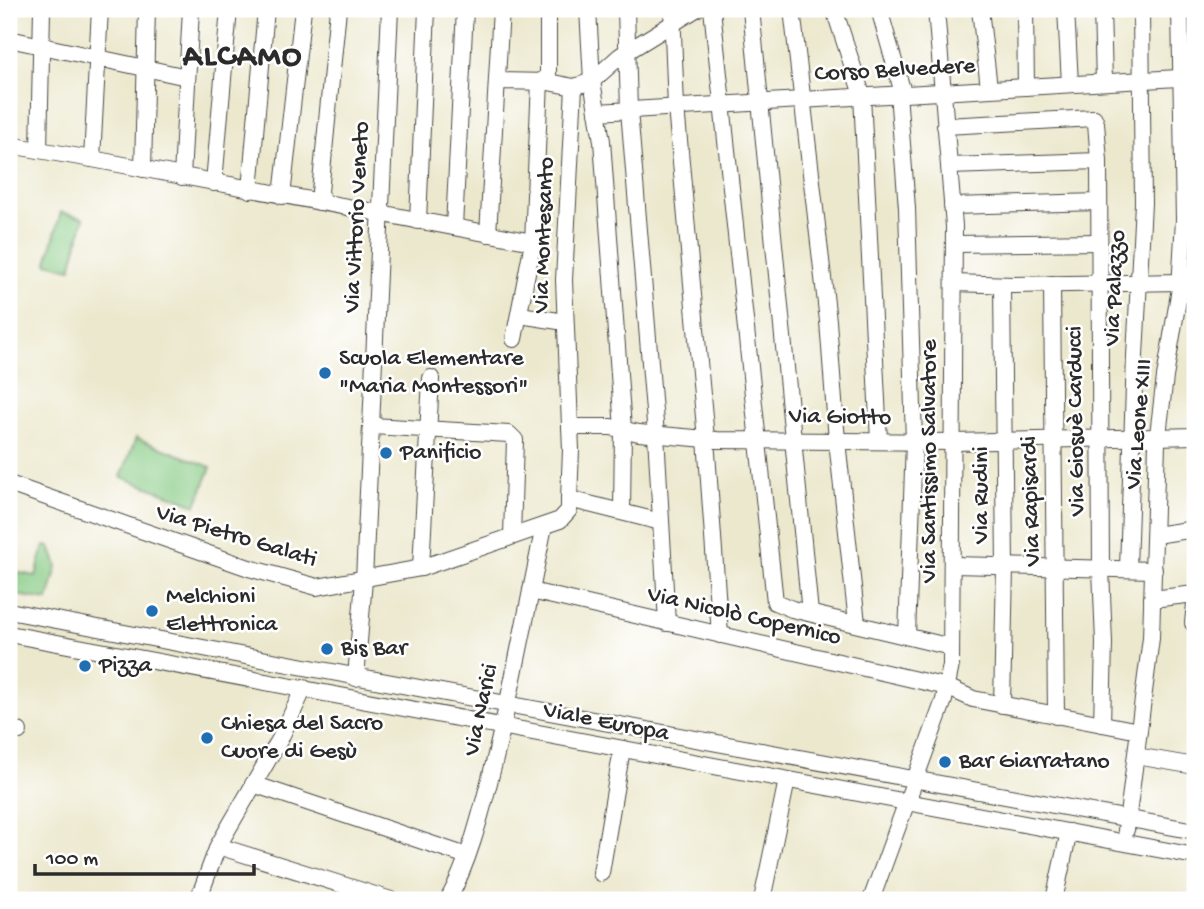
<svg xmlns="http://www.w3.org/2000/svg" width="1204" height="909" viewBox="0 0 1204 909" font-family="'Gochi Hand',sans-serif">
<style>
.green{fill:#88cb85;stroke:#5a7b58;stroke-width:2}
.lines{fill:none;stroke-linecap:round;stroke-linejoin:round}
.minor-casing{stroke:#484743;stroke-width:18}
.minor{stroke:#fff;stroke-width:16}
.poi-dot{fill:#1f6fb2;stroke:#fff;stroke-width:2.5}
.labels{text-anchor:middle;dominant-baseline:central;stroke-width:5;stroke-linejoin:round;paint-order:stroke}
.street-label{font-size:24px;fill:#2b2b2b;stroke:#fff}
.poi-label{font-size:24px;fill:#2b2b2b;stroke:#fff;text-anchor:start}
.district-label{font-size:32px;font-weight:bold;letter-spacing:2px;fill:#2b2b2b;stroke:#fff}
</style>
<rect width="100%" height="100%" fill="#fff"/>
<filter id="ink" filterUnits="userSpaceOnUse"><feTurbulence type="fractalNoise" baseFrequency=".0143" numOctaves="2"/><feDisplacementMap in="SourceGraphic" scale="14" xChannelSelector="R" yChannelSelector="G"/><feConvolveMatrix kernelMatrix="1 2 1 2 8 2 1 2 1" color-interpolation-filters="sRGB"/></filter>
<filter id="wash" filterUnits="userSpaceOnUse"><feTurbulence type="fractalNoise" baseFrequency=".00686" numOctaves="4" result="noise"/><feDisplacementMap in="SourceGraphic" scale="28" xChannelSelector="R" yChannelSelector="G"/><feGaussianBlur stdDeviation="1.57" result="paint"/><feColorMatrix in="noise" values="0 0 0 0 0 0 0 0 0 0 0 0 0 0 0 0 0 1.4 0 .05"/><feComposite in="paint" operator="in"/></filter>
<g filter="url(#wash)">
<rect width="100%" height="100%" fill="#ece8ce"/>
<g class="green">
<polygon points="61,212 84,218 71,269 47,263"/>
<polygon points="136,438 211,467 196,505 121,477"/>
<polygon points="44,546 50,547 57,566 48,600 9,594 9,571 36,576"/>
</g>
</g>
<g filter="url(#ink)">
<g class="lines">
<defs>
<g id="minor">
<polyline points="588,9 592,81 602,141 623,429 622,512"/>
<polyline points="626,9 629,110 656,435 667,623"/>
<polyline points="672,9 676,107 706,439 720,635"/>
<polyline points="712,9 775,602 792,609 951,647"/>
<polyline points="751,9 810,613"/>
<polyline points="792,9 828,321 837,441 857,623"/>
<polyline points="834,9 862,95 879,441"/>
<polyline points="879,9 903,93"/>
<polyline points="980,9 989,88"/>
<polyline points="1025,9 1026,87"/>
<polyline points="1066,9 1070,84"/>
<polyline points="1102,9 1104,82"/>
<polyline points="9,39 187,77"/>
<polyline points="497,81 548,82 574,87 592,81 620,56 696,9"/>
<polyline points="548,82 548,9"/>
<polyline points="898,93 907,208 914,442 907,636"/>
<polyline points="597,112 1195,77"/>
<polyline points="945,126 1094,118 1096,123 1099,161 1101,569 1104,643 1102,724"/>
<polyline points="9,145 92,159 533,242"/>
<polyline points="39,150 42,9"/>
<polyline points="92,159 100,9"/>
<polyline points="949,166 1099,161"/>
<polyline points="143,169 147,9"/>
<polyline points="182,177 191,9"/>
<polyline points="214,183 229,9"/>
<polyline points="250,190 266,9"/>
<polyline points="282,196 303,9"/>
<polyline points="319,202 338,9"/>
<polyline points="952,206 1099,202"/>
<polyline points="418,221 427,9"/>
<polyline points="454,227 465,9"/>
<polyline points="488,234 501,9"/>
<polyline points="954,244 1099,242"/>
<polyline points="954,283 1013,285 1181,282"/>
<path d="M1052,284C1052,428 1056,572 1056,716"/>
<polyline points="1002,285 1005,567 1002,705"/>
<polyline points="520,315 565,322"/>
<polyline points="514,339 533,242 540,81"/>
<polyline points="372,426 509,434 515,440 512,536"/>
<polyline points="570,427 611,427 639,433 717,440 954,442 1195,436"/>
<polyline points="9,484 249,568 317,587 421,568 560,520 569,510 569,499 571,450 564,280 574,87"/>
<polyline points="569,499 661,522"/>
<polyline points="1155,535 1195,529"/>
<polyline points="953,565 1154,570"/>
<polyline points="421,568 431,378"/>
<polyline points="1128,569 1135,356 1143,203 1141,9"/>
<polyline points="531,591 947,687 973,699 1139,731"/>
<polyline points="1152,599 1195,594"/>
<path d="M9,611C404,687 800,759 1195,831"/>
<polyline points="1193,623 1195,604"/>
<polyline points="9,634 1195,856"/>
<polyline points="356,678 364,580 390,9"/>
<polyline points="9,729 19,731"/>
<polyline points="1136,756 1195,766"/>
<polyline points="253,784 467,856"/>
<polyline points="1126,830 1151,638 1157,443 1165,377 1180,288 1184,219 1180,9"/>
<polyline points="218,846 391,900"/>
<polyline points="601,873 622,749"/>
<polyline points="198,900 218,846 280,739 304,688"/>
<path d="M448,900C471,858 482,809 494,763C513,685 528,605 544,526"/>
<polyline points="762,900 787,780"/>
<polyline points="871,900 944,700 951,665 954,226 936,9"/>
<polyline points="1054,900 1069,832"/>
</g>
</defs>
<use href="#minor" class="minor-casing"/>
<use href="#minor" class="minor"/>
</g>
</g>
<g class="poi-dot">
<circle cx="325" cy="373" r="7"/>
<circle cx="386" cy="453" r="7"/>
<circle cx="152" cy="611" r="7"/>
<circle cx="327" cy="649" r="7"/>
<circle cx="85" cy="666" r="7"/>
<circle cx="207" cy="738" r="7"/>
<circle cx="945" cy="762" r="7"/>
</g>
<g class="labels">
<g class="street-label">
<text transform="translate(895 71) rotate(-3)">Corso Belvedere</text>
<text transform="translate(358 217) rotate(-87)">Via Vittorio Veneto</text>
<text transform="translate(545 235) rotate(-88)">Via Montesanto</text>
<text transform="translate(1116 288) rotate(-87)">Via Palazzo</text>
<text transform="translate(840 418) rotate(1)">Via Giotto</text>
<text transform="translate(1077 421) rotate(-91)">Via Giosuè Carducci</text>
<text transform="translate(1140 424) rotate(-85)">Via Leone XIII</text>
<text transform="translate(930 461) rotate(-90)">Via Santissimo Salvatore</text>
<text transform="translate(982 495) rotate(-90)">Via Rudini</text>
<text transform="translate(1032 501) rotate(-92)">Via Rapisardi</text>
<text transform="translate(236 537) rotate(17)">Via Pietro Galati</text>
<text transform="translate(744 617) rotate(13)">Via Nicolò Copernico</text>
<text transform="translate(482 710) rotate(-78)">Via Narici</text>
<text transform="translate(606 723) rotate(11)">Viale Europa</text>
</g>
<g class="poi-label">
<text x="339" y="359">Scuola Elementare<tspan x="339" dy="28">"Maria Montessori"</tspan></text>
<text x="400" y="453">Panificio</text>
<text x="166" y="597">Melchioni<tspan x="166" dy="28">Elettronica</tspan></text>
<text x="341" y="649">Bis Bar</text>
<text x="99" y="666">Pizza</text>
<text x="221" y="724">Chiesa del Sacro<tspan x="221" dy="28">Cuore di Gesù</tspan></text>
<text x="959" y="762">Bar Giarratano</text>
</g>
<g class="district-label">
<text x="243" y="58">ALCAMO</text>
</g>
</g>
<rect width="1204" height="909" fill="none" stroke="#fff" stroke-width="35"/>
<path d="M35 864v10h219v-10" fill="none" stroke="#2b2b2b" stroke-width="3.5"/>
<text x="46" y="864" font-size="21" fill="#2b2b2b" stroke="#ffffff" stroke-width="5" paint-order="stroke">100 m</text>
</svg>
